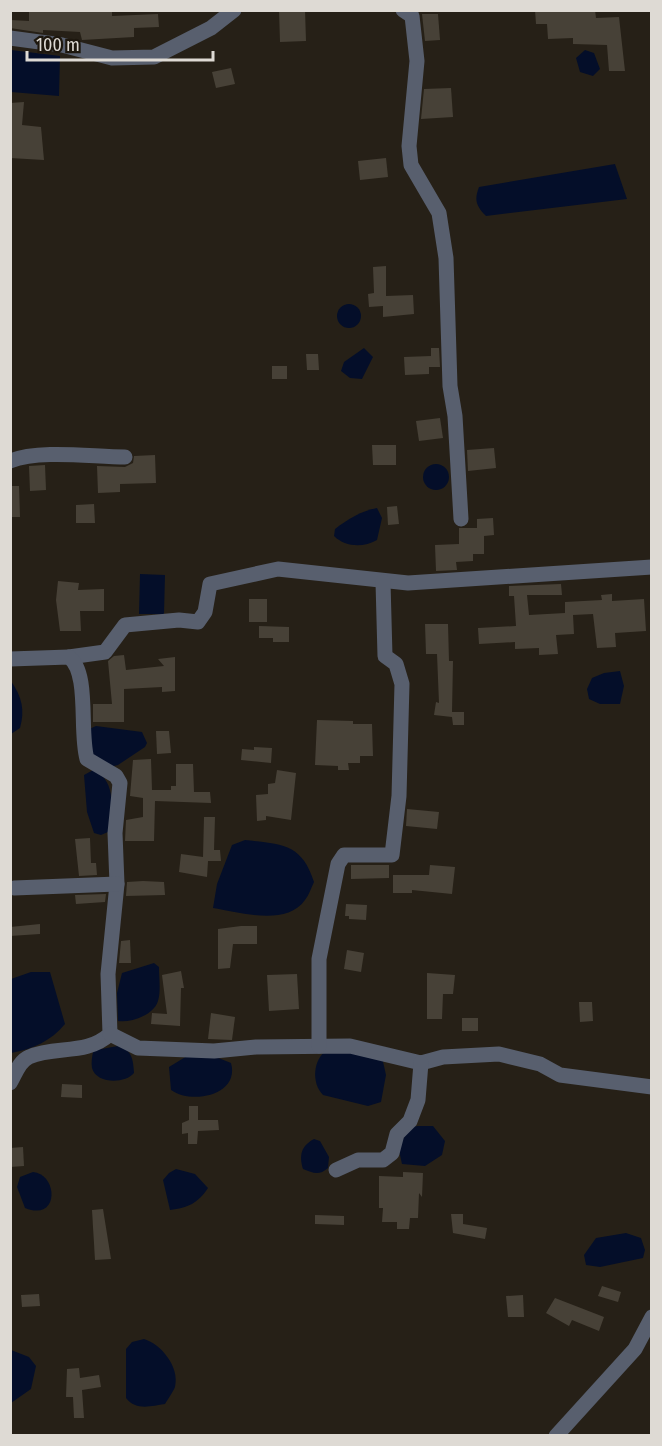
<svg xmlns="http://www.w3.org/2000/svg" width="662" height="1446" viewBox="0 0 662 1446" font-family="'Fira Sans Condensed',sans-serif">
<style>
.water{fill:#040e29}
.building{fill:#474137}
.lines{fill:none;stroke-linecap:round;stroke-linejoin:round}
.minor{stroke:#585f6e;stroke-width:15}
</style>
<rect width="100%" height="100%" fill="#262017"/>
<g class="water">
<polygon points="11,50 60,56 59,96 11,92"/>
<polygon points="585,50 594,53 600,69 593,76 580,72 576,58"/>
<path d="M615,164L627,199L486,216C476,206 474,200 479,187Z"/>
<circle cx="349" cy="316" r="12"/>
<polygon points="364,348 373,357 362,379 350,378 341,371 344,362"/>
<circle cx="436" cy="477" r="13"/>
<path d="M377,508L382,518L377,540C363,548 345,547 334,536L335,529C348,519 361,511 377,508Z"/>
<polygon points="140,574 165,575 164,614 139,614"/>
<polygon points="620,671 624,686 620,704 600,704 589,699 587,689 592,678 604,673"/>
<path d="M11,681C22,697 25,710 20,728L11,734Z"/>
<polygon points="96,726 142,732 147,743 145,747 118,765 110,767 89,755 87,730"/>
<path d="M95,769C117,785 112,808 108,832L101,835L94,833L87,812L84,775Z"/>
<path d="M245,840C281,844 302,843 314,882C311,888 309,895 305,900C286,927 239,912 213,908L217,884L232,845Z"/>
<path d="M154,963L159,967C159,978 161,991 158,1001C154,1015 131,1023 118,1021L117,993L122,973Z"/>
<path d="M31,972H50L65,1024C51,1041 33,1049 11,1053V979Z"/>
<path d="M118,1046C132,1050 133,1059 134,1073C125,1084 96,1084 92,1068C91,1063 92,1057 93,1052L96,1050Z"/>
<path d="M327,1050L382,1057L386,1075L381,1102L368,1106L323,1095C311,1083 313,1059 327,1050Z"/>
<path d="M187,1056L216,1057L231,1063C240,1095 192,1105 171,1090L169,1067Z"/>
<polygon points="418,1126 433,1126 445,1141 442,1155 425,1166 402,1164 398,1146 411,1127"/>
<path d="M314,1139L320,1141L329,1157L328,1168C319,1176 313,1173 303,1169C299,1155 301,1146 314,1139Z"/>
<path d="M176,1169L195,1174L208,1188C198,1203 188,1208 170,1210L163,1180L169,1173Z"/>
<path d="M33,1172C58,1174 60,1222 25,1208L17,1187L20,1177Z"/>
<polygon points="626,1233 641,1238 645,1250 643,1258 600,1267 586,1265 584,1255 596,1238"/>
<path d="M144,1339C161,1344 180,1367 175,1387C173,1392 168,1399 165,1404C151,1406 136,1411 126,1398V1349L132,1342Z"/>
<polygon points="11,1350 29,1357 36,1366 31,1389 11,1403"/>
</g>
<g class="building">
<polygon points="29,10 112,10 112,16 158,14 159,27 134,28 134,37 82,40 80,32 43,30 43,33 10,28 10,20 29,21"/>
<polygon points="279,10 305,10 306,41 280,42"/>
<polygon points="535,10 595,10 596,18 619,17 625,71 609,71 607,45 573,44 573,38 548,39 547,24 536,24"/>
<polygon points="422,14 438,14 440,40 425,41"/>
<polygon points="231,68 235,84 216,88 212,72"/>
<polygon points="451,88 453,117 421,119 424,89"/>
<polygon points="24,102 22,125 41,127 44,160 10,158 10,103"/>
<polygon points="386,158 388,177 360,180 358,161"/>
<polygon points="386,266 386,296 413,295 414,314 383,317 383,306 369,307 368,294 374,293 373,267"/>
<polygon points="431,348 439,348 440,367 429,367 429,374 405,375 404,357 431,356"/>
<polygon points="306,354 318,354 319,370 307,370"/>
<rect x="272" y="366" width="15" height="13"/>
<polygon points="440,418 443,438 419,441 416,421"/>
<polygon points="372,445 396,445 396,465 373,465"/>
<polygon points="494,448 496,468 468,471 467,450"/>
<polygon points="155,455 156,483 120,484 120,492 98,493 97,466 125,467 133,463 134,456"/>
<polygon points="45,465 46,490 30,491 29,466"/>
<polygon points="10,486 19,486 20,517 10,517"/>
<polygon points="94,504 95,523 76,523 76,505"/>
<polygon points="397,506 399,524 388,525 387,507"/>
<polygon points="493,518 494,535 484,536 484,554 473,554 473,561 456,562 457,570 436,571 435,545 459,544 459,528 477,528 477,519"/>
<polygon points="58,581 79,583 78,590 104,589 104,611 80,611 81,631 60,631 56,600"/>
<polygon points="561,584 562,595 527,595 529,615 565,613 565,602 602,600 601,595 612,594 612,601 644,599 646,631 615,633 616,647 597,648 593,614 573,615 574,634 556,635 558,654 539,655 539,648 515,649 515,642 479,644 478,628 516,626 514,596 509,596 509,586"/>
<rect x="249" y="599" width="18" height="23"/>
<polygon points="425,624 448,624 449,661 453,661 452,712 464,712 464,725 453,725 452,717 434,715 436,702 439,703 437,654 426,654"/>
<polygon points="259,626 289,627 289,642 273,642 273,638 259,638"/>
<polygon points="124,655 126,670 164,666 158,659 175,657 175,691 162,692 162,687 124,689 124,722 93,722 93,704 112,704 108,661 114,656"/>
<polygon points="317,720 353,721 353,724 372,724 373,756 360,756 360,763 348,763 349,770 338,770 338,766 315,765"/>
<polygon points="156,731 169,731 171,753 157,754"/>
<polygon points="254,747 272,748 271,763 241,760 242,749 254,750"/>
<polygon points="151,759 152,790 171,790 171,786 176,786 176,764 193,764 194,792 210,792 211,803 155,801 154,841 125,841 126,820 143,817 143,798 130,796 133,760"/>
<polygon points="277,770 296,773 291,820 266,816 266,820 257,821 256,795 268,794 268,784 275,783"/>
<polygon points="407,809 439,812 437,829 406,826"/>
<polygon points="204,817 215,817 214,850 220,850 221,861 208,861 207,877 179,872 181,854 203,857"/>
<polygon points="90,838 91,863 96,863 97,875 79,876 75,839"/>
<polygon points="351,865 389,865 389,878 351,879"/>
<polygon points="430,865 455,867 452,894 412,890 412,893 393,893 393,875 429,875"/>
<polygon points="143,881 164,882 165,895 126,896 127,882"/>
<polygon points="106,894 105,902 76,904 75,895"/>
<polygon points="346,904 367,905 366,920 349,919 349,916 345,916"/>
<polygon points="40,924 40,934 10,936 10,927"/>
<polygon points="241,926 257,926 257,944 233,944 230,968 218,969 218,929"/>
<polygon points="130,940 131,963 119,963 121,941"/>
<polygon points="347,950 364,953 361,972 344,969"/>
<polygon points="181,971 184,988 181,988 180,1026 151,1024 152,1013 167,1014 162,975"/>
<polygon points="427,973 455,975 453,994 443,994 442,1019 427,1019"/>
<polygon points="297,974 299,1009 269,1011 267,975"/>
<polygon points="579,1002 592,1002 593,1021 580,1022"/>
<polygon points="211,1013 235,1017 232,1040 208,1039"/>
<rect x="462" y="1018" width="16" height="13"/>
<polygon points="62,1084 82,1085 82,1098 61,1097"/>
<polygon points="189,1106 198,1106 198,1120 218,1120 219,1130 198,1131 197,1144 188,1144 188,1133 182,1134 182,1123 189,1120"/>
<polygon points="23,1147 24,1166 10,1167 10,1148"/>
<polygon points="403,1172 423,1173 422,1197 419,1193 418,1218 410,1218 409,1229 397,1229 397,1222 382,1222 383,1208 379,1208 379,1176 403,1177"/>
<polygon points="103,1209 111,1259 95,1260 92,1210"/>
<polygon points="451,1214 463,1214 463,1224 487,1228 485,1239 453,1233"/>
<polygon points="315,1215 344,1216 344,1225 315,1224"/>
<polygon points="602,1286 621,1292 618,1302 598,1296"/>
<polygon points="39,1294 40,1306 22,1307 21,1295"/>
<polygon points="523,1295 524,1317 508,1317 506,1296"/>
<polygon points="555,1298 604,1317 599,1331 572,1320 569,1326 546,1313"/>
<polygon points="79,1368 80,1378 99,1375 101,1387 82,1390 84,1418 74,1418 73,1397 66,1397 67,1369"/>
</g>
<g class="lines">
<g class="minor">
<polyline points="403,10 412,16 417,61 409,146 411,165 439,213 446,258 450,386 455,416 461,519"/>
<polyline points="10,38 62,45 112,58 154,57 211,28 234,10"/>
<path d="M10,461C41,449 92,457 125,457"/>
<polyline points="69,657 105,652 125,625 179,620 198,622 205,612 210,584 278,569 408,583 652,567"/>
<path d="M10,659L69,657C90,673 79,732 87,759L116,776L120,783L115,833L117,884L108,974L110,1034C86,1056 56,1045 29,1057C19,1061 15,1075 10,1083"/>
<polyline points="14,888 117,884"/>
<polyline points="110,1034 138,1048 214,1051 256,1047 350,1046 421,1063 443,1057 499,1054 540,1064 560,1075 652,1087"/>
<polyline points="319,1046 319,959 338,864 344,855 392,855 399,796 402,684 396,664 385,656 383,582"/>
<polyline points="336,1170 358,1160 383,1160 392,1153 397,1134 410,1121 418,1100 421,1063"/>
<polyline points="556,1436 635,1349 652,1317"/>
</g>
</g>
<rect width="662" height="1446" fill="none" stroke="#dedad4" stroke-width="24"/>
<path d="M27 51v9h186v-9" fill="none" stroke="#dedad4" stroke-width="3"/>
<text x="36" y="51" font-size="18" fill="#dedad4" stroke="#1d170e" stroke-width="4.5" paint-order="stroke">100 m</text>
</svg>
